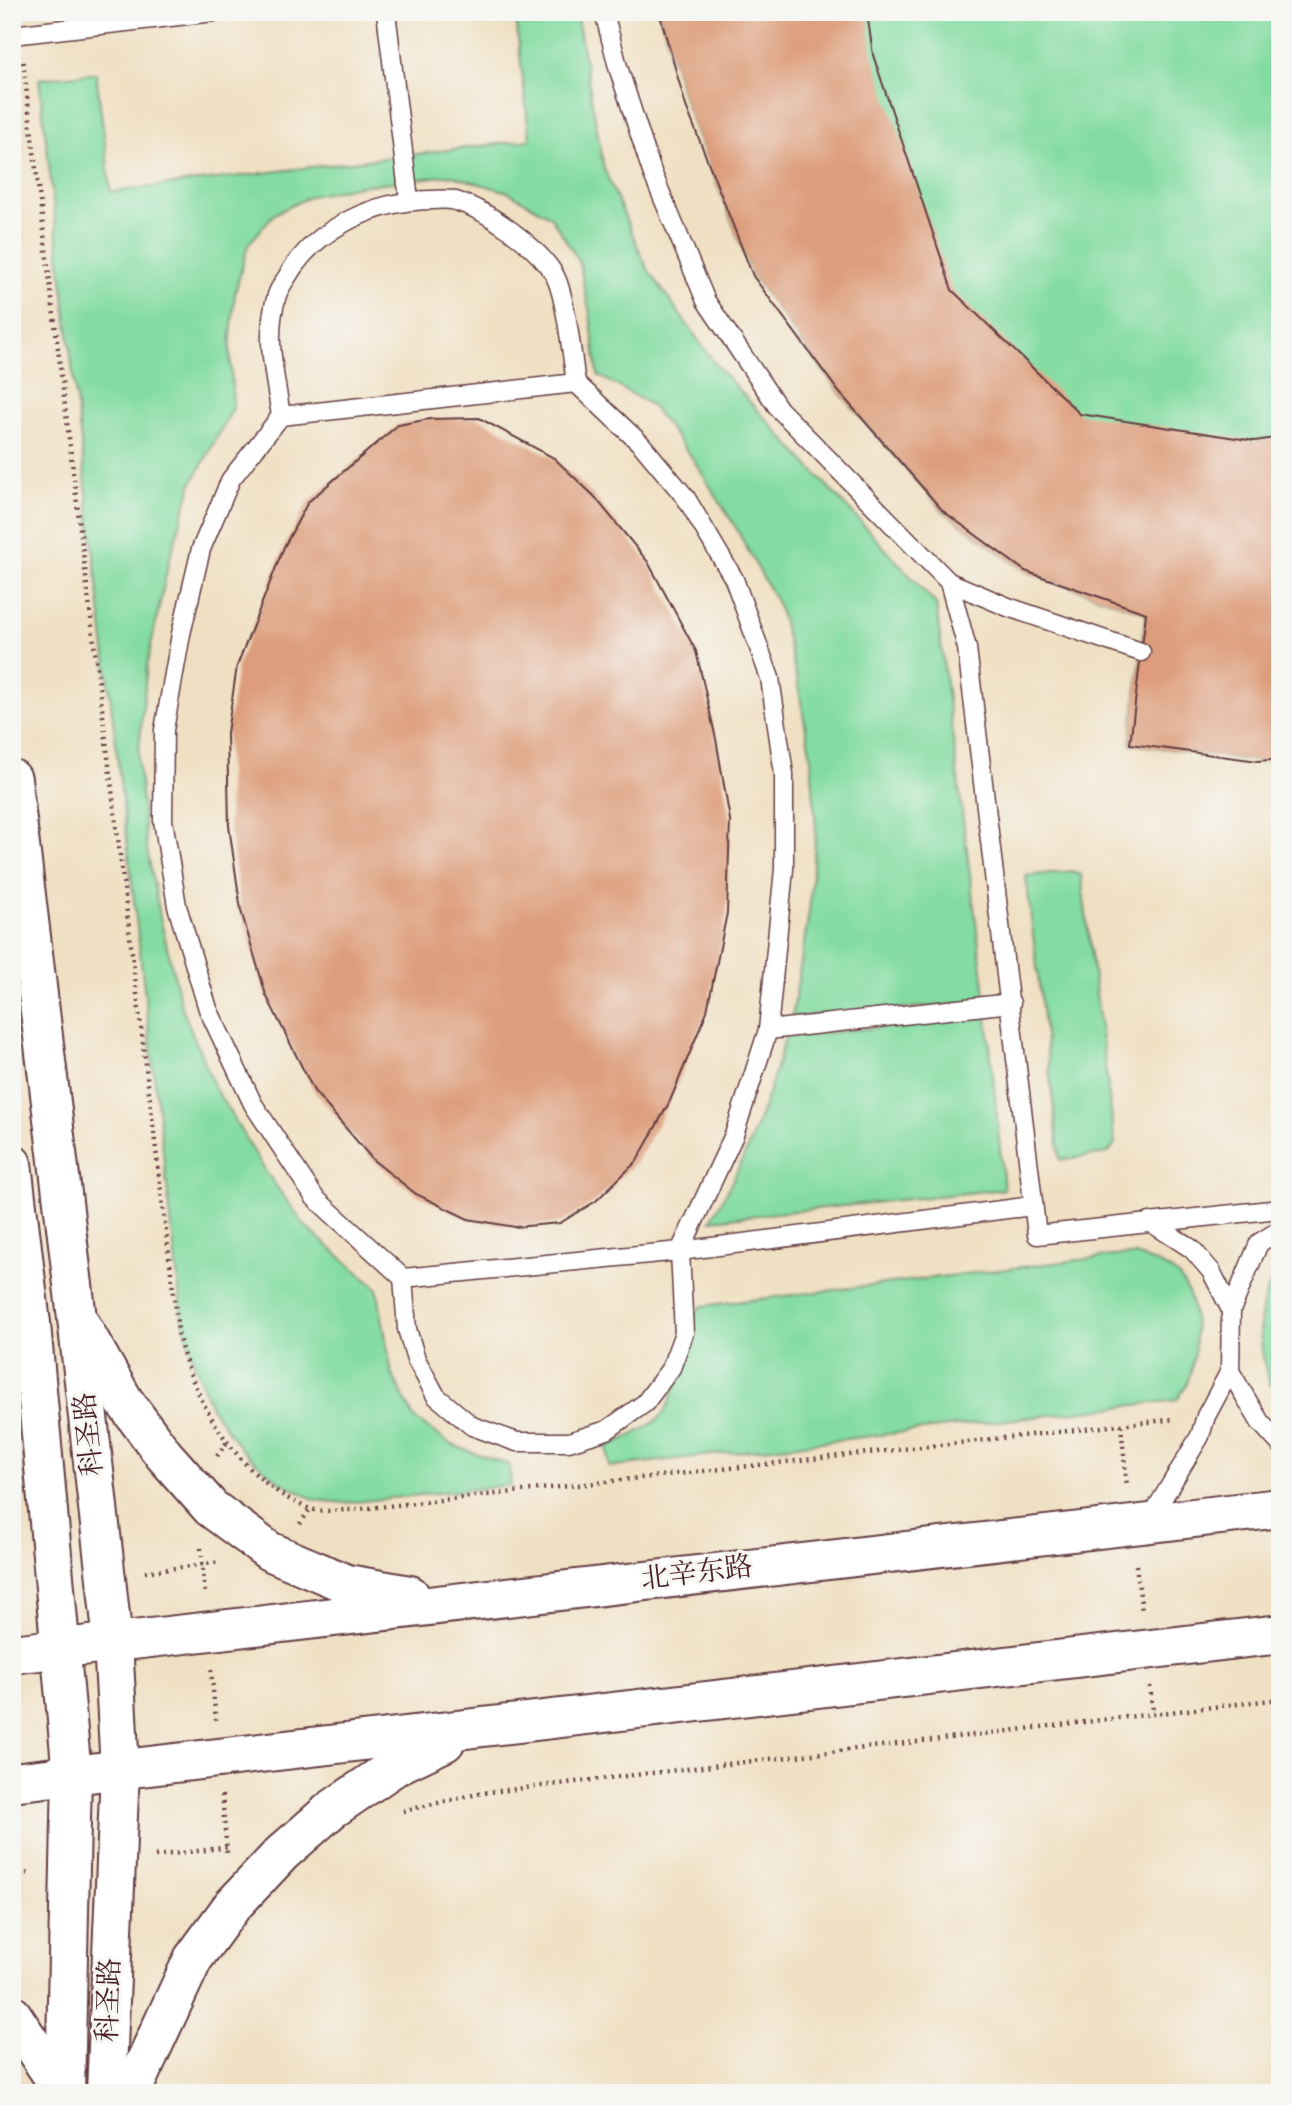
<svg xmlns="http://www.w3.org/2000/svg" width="1292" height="2105" viewBox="0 0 1292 2105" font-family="'IM FELL English','Noto Serif SC',serif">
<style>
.green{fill:#83dca1;stroke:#667e66;stroke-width:2}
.building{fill:#dd9d7b}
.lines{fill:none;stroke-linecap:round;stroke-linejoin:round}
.lane-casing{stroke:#633c42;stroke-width:21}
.secondary-casing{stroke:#633c42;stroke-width:42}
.primary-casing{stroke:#633c42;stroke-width:42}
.path{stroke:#633c42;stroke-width:4.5;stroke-dasharray:2 5;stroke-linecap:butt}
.lane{stroke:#fff;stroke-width:18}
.secondary{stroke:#fff;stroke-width:38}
.primary{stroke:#fff;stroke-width:38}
.labels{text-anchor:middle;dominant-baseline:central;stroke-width:6;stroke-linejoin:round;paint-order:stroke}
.street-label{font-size:28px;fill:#4a1f2b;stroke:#f6f6f2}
</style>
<rect width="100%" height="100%" fill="#f6f6f2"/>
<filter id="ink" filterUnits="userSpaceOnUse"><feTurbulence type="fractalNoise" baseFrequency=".0143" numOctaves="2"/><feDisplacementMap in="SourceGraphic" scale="14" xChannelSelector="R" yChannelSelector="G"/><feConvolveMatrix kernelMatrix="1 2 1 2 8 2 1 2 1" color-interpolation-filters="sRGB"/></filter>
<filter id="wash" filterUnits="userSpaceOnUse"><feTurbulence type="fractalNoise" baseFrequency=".00686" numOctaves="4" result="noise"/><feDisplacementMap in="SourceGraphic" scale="28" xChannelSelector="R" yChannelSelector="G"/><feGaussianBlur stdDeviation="1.57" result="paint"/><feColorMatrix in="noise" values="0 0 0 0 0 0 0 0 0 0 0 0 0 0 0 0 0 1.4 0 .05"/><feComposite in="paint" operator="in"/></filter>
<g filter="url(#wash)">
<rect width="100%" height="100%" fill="#f0e0c3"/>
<g class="green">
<polygon points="566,12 576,12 604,169 647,268 716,365 936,604 986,1002 792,1017 809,913 816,830 811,758 797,679 779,607 736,528 693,459 651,405 598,375 590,314 579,261 551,217 508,192 450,175 359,186 311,196 274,214 248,245 235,293 230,348 233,408 192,483 168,565 147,665 138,760 146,844 161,922 182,1008 215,1088 266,1172 306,1227 377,1288 392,1374 414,1418 452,1445 509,1465 511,1485 345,1503 315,1500 278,1481 241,1449 211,1407 192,1357 182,1316 39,79 96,73 111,192 530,140 516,21"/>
<polygon points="659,12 1280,12 1280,759 1258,761 1130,744 1146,613 1025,571 943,511 839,392 753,276 686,106"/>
<polygon points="1072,871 1081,875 1115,1144 1108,1153 1060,1160 1026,876"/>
<path d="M987,1016L1004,1189L711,1220C746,1161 767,1104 785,1037Z"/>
<path d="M1135,1255C1149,1259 1163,1264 1175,1273C1200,1295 1198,1353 1188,1381C1185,1388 1181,1394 1177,1400L609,1467L607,1447C625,1438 645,1431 660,1417C675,1404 690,1334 695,1313L702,1306L1112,1256Z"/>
<path d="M1280,1269V1384L1270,1385C1258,1346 1253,1302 1280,1269Z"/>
</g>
<g id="blocks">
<g class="building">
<polygon points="659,12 867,12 873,55 952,290 1080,414 1255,441 1280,437 1280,759 1258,761 1130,744 1146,613 1025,571 943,511 839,392 753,276 686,106"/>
<polygon points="479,418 554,458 594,496 648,562 696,651 716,739 730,820 727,913 707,1011 670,1101 637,1161 596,1201 560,1223 515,1227 468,1219 416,1194 373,1160 314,1091 266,995 241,911 229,826 227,733 237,666 284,547 308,502 398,425 430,419"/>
</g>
</g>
</g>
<g filter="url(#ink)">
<use href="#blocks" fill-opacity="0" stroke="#633c42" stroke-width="2"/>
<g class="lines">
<defs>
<g id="lane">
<polyline points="386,12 409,200"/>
<polyline points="604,12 618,67 652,172 706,301 779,409 949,582 967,648 1037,1235 1280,1209"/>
<polyline points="12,35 214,12"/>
<path d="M281,416C275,375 264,337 277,295C279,289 283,283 287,277C315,228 375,201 430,200C437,200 445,199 452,200C485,208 536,245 554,274C566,295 572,357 576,383"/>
<polyline points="949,582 1008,607 1141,652"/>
<polyline points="768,1030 1011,1003"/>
<polyline points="1150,1222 1192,1249 1211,1271 1231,1310"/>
<polyline points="1280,1230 1259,1243 1231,1310 1230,1371 1260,1422 1280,1444"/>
<polyline points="403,1278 680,1251 734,1135 768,1030 784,869 784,774 770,678 734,579 686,498 641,444 576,383 281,416 231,479 201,549 181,634 164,730 163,820 177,906 208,1009 253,1104 315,1198 403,1278 407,1329 416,1359 436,1396 472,1426 517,1442 569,1442 607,1430 645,1403 671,1368 684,1333 680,1251 1032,1206"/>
<polyline points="1149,1521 1200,1436 1206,1416 1230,1371"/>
</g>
<g id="secondary">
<polyline points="12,779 77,1318 113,1642 120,1770 106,2093"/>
<polyline points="12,1164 31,1324 72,1775 65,2093"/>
</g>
<g id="primary">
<polyline points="77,1318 124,1401 164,1455 211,1508 269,1551 347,1584 410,1595"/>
<polyline points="12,1375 31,1324"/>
<polyline points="12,1654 1280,1508"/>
<polyline points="12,1782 1280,1634"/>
<polyline points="12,2015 64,2093"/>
<polyline points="131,2093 193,1959 232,1906 282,1853 331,1810 397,1765 445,1742"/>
</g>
</defs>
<use href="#lane" class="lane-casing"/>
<use href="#secondary" class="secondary-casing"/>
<use href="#primary" class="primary-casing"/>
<g class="path">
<path d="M23,62L175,1305C177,1320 178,1338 183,1353C201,1413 246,1484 308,1508C320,1513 338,1510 351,1510L1175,1419"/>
<polyline points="1121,1425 1127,1486"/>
<polyline points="217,1456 227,1442"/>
<polyline points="300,1524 310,1509"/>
<polyline points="201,1548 205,1595"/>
<polyline points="1136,1565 1142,1611"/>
<polyline points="145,1572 220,1562"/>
<polyline points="211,1670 216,1720"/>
<polyline points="1150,1686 1153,1713"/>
<polyline points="222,1795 227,1853"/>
<polyline points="403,1811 482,1793 1280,1699"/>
<polyline points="155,1856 230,1847"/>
<polyline points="12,1875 32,1873"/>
</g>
<use href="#lane" class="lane"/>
<use href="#secondary" class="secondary"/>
<use href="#primary" class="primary"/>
</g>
</g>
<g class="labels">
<g class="street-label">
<text transform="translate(90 1434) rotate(-96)">科圣路</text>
<text transform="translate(697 1574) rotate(-7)">北辛东路</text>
<text transform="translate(110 2000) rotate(-88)">科圣路</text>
</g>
</g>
<rect width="1292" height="2105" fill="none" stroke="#f6f6f2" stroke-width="42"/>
</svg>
